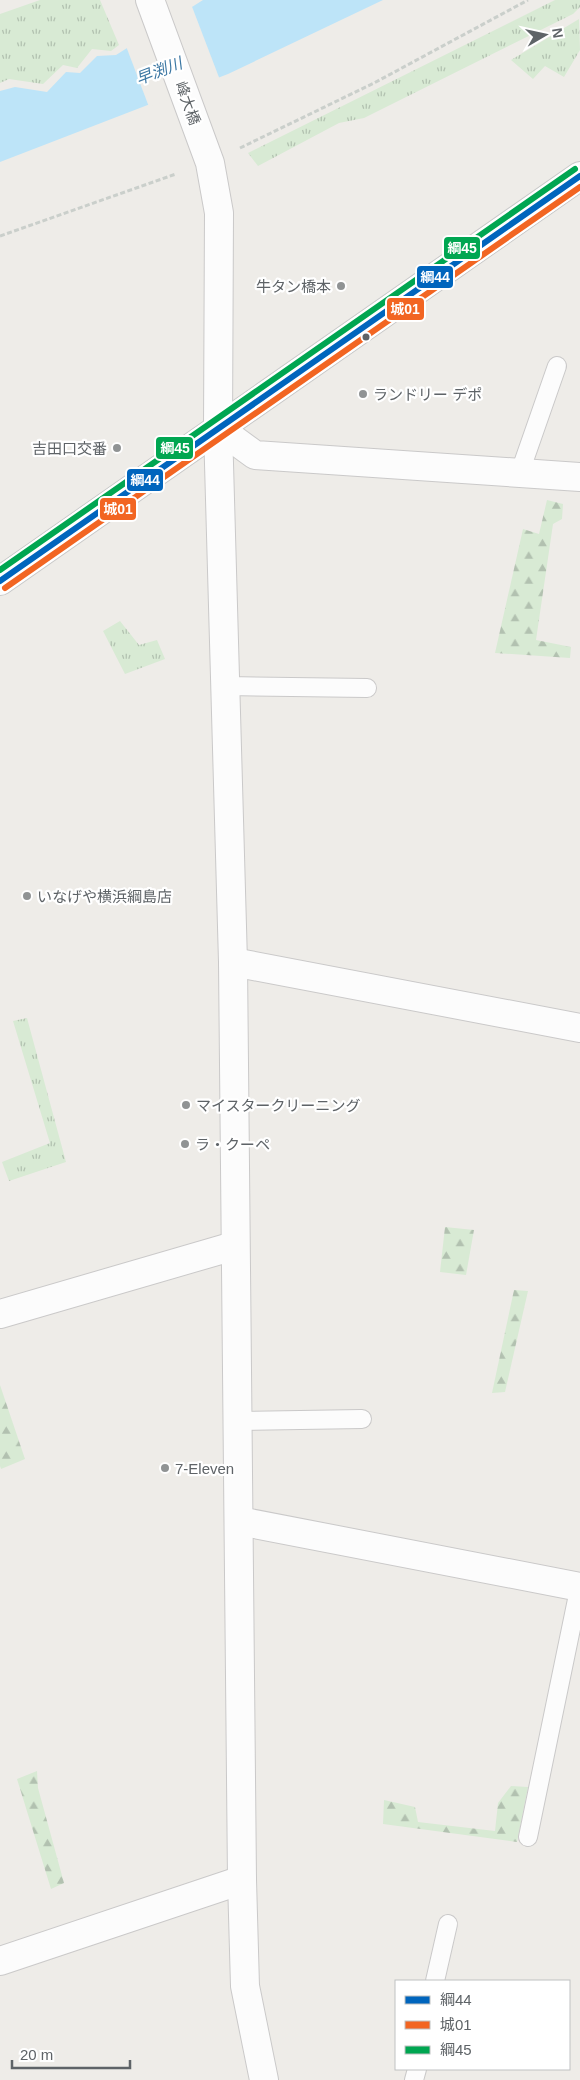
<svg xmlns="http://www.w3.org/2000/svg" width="580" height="2080" viewBox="0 0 580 2080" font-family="Helvetica,'Noto Sans JP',sans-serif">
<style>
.grass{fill:url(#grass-tufts)}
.forest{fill:url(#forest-firs)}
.water{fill:#bde4f8}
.pier{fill:#eeece8}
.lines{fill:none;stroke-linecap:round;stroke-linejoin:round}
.service-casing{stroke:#cac9c9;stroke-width:20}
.minor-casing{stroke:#cac9c9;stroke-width:30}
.tertiary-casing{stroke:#cac9c9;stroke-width:30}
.secondary-casing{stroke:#c9c9c9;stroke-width:30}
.path{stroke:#cacfcb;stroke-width:3;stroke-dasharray:5 2.5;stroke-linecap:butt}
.service{stroke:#fcfcfc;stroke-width:18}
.minor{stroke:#fcfcfc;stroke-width:28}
.tertiary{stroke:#fcfcfc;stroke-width:28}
.secondary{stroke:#fcfcfc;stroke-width:28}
.bus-1-casing{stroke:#fff;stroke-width:10}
.bus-2-casing{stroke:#fff;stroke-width:10}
.bus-3-casing{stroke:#fff;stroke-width:10}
.bus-1{stroke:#0065bd;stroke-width:6}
.bus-2{stroke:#f26522;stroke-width:6}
.bus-3{stroke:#00a651;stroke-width:6}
.poi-dot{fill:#909394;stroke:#fff;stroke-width:2}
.bus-dot{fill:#5e6367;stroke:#fff;stroke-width:2}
.labels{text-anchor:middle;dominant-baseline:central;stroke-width:4.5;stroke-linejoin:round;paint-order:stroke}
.street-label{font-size:15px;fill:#5e6367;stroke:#fff}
.poi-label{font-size:15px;fill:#5e6367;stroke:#fff;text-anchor:start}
.water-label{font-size:16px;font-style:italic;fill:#3b77a3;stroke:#fff}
.line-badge{stroke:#fff;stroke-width:2}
.badge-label{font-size:14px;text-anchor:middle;font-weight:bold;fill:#fff}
</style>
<defs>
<pattern id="grass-tufts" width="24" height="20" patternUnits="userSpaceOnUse" patternTransform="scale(1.25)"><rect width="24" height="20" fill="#d8ead4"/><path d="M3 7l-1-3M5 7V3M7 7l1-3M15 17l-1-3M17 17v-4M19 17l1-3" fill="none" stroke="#b2c1b0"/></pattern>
<pattern id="forest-firs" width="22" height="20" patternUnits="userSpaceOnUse" patternTransform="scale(1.25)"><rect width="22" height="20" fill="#d8ead4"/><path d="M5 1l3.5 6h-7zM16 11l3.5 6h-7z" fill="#b2c1b0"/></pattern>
</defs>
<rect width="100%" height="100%" fill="#eeece8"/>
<g class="grass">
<polygon points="40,0 100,0 119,45 111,51 92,49 77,68 63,65 43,84 9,79 0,83 0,14"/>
<polygon points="555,0 580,0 580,7 573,14 364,118 339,123 258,166 248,153"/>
<polygon points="579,19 580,50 564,77 545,66 533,79 511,60"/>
<polygon points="120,621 139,645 157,640 165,659 125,674 103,631"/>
<polygon points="27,1018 66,1162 9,1181 2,1162 50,1143 13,1021"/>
</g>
<g class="forest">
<polygon points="547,500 563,504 562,519 553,524 536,640 571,647 570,658 495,653 523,529 539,534"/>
<polygon points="445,1227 474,1230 466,1275 440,1272"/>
<polygon points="514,1290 528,1291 505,1392 492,1393"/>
<polygon points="0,1385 25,1459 1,1469 0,1466"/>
<polygon points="37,1771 38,1788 64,1883 51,1889 17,1779"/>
<polygon points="511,1786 528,1787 517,1842 383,1824 384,1800 415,1807 418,1822 495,1831 498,1803"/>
</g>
<polygon class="water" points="203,0 383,0 228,74 0,162 0,91 15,87 47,92 66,72 80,73 97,56 116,55"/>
<polygon class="pier" points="191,4 220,80 149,107 126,46"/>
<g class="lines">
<defs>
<g id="service">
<polyline points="520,472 557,366"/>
<polyline points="226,686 367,688"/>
<polyline points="237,1421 362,1419"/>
<polyline points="528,1837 580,1585"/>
<polyline points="435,1981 448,1924"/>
<polyline points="414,2080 417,2069"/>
</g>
<g id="minor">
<polyline points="218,428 255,455 580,477"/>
<polyline points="233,962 580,1028"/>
<polyline points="0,1314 234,1246"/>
<polyline points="239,1521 580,1587"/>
<polyline points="0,1961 242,1880"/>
</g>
<polyline id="tertiary" points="150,0 210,163 219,213 218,428 233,962 242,1880 245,1986 264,2080"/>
<polyline id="secondary" points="0,581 580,176"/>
</defs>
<use href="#service" class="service-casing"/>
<use href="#minor" class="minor-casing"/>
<use href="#tertiary" class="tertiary-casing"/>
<use href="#secondary" class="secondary-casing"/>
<g class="path">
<polyline points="240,148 374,83 528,0"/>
<polyline points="0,236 176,174"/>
</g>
<use href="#service" class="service"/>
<use href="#minor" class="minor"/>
<use href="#tertiary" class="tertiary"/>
<use href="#secondary" class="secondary"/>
<defs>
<polyline id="bus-1" points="0,581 580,176"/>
<polyline id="bus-2" points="5,588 580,187"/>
<polyline id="bus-3" points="0,570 575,169"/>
</defs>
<use href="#bus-1" class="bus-1-casing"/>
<use href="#bus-2" class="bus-2-casing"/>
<use href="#bus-3" class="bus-3-casing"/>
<use href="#bus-1" class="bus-1"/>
<use href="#bus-2" class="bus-2"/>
<use href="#bus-3" class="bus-3"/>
</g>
<g class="poi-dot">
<circle cx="341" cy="286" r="5"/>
<circle cx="363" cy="394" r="5"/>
<circle cx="117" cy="448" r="5"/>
<circle cx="27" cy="896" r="5"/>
<circle cx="186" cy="1105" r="5"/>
<circle cx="185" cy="1144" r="5"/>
<circle cx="165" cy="1468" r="5"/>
</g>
<circle class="bus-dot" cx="366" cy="337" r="4.5"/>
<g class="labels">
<g class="street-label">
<text transform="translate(188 103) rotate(70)">峰大橋</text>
</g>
<g class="poi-label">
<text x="331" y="286" text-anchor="end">牛タン橋本</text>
<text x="373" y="394">ランドリー デポ</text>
<text x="107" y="448" text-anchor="end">吉田口交番</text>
<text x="37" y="896">いなげや横浜綱島店</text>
<text x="196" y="1105">マイスタークリーニング</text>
<text x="195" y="1144">ラ・クーペ</text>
<text x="175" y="1468">7-Eleven</text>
</g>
<g class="water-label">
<text transform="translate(159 71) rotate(-21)">早渕川</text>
</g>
</g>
<g class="line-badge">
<rect x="443" y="236" width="38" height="24" rx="5" fill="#00a651"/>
<rect x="416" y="265" width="38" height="24" rx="5" fill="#0065bd"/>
<rect x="386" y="297" width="39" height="24" rx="5" fill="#f26522"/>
<rect x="155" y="436" width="39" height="24" rx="5" fill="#00a651"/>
<rect x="126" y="468" width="38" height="24" rx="5" fill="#0065bd"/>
<rect x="99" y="497" width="38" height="24" rx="5" fill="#f26522"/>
</g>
<g class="badge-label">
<text x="462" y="253">綱45</text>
<text x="435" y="282">綱44</text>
<text x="405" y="314">城01</text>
<text x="175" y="453">綱45</text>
<text x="145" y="485">綱44</text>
<text x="118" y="514">城01</text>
</g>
<rect x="395" y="1980" width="175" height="90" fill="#ffffff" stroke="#bfc1c2"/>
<rect x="405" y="1996" width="25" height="8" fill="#0065bd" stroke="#bfc1c2"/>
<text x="440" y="2005" font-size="15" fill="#5e6367">綱44</text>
<rect x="405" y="2021" width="25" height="8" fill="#f26522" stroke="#bfc1c2"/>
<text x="440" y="2030" font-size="15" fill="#5e6367">城01</text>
<rect x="405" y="2046" width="25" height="8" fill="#00a651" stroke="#bfc1c2"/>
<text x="440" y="2055" font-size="15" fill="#5e6367">綱45</text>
<g transform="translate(545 35) rotate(81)" stroke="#ffffff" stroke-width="4" paint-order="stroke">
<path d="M0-4L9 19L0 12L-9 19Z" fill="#5e6367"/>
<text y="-8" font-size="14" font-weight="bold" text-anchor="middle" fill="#5e6367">N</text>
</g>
<path d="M12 2060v8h118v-8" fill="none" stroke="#5e6367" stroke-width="2.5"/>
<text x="20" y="2060" font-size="15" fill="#5e6367" stroke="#ffffff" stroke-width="4" paint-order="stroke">20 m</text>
</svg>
